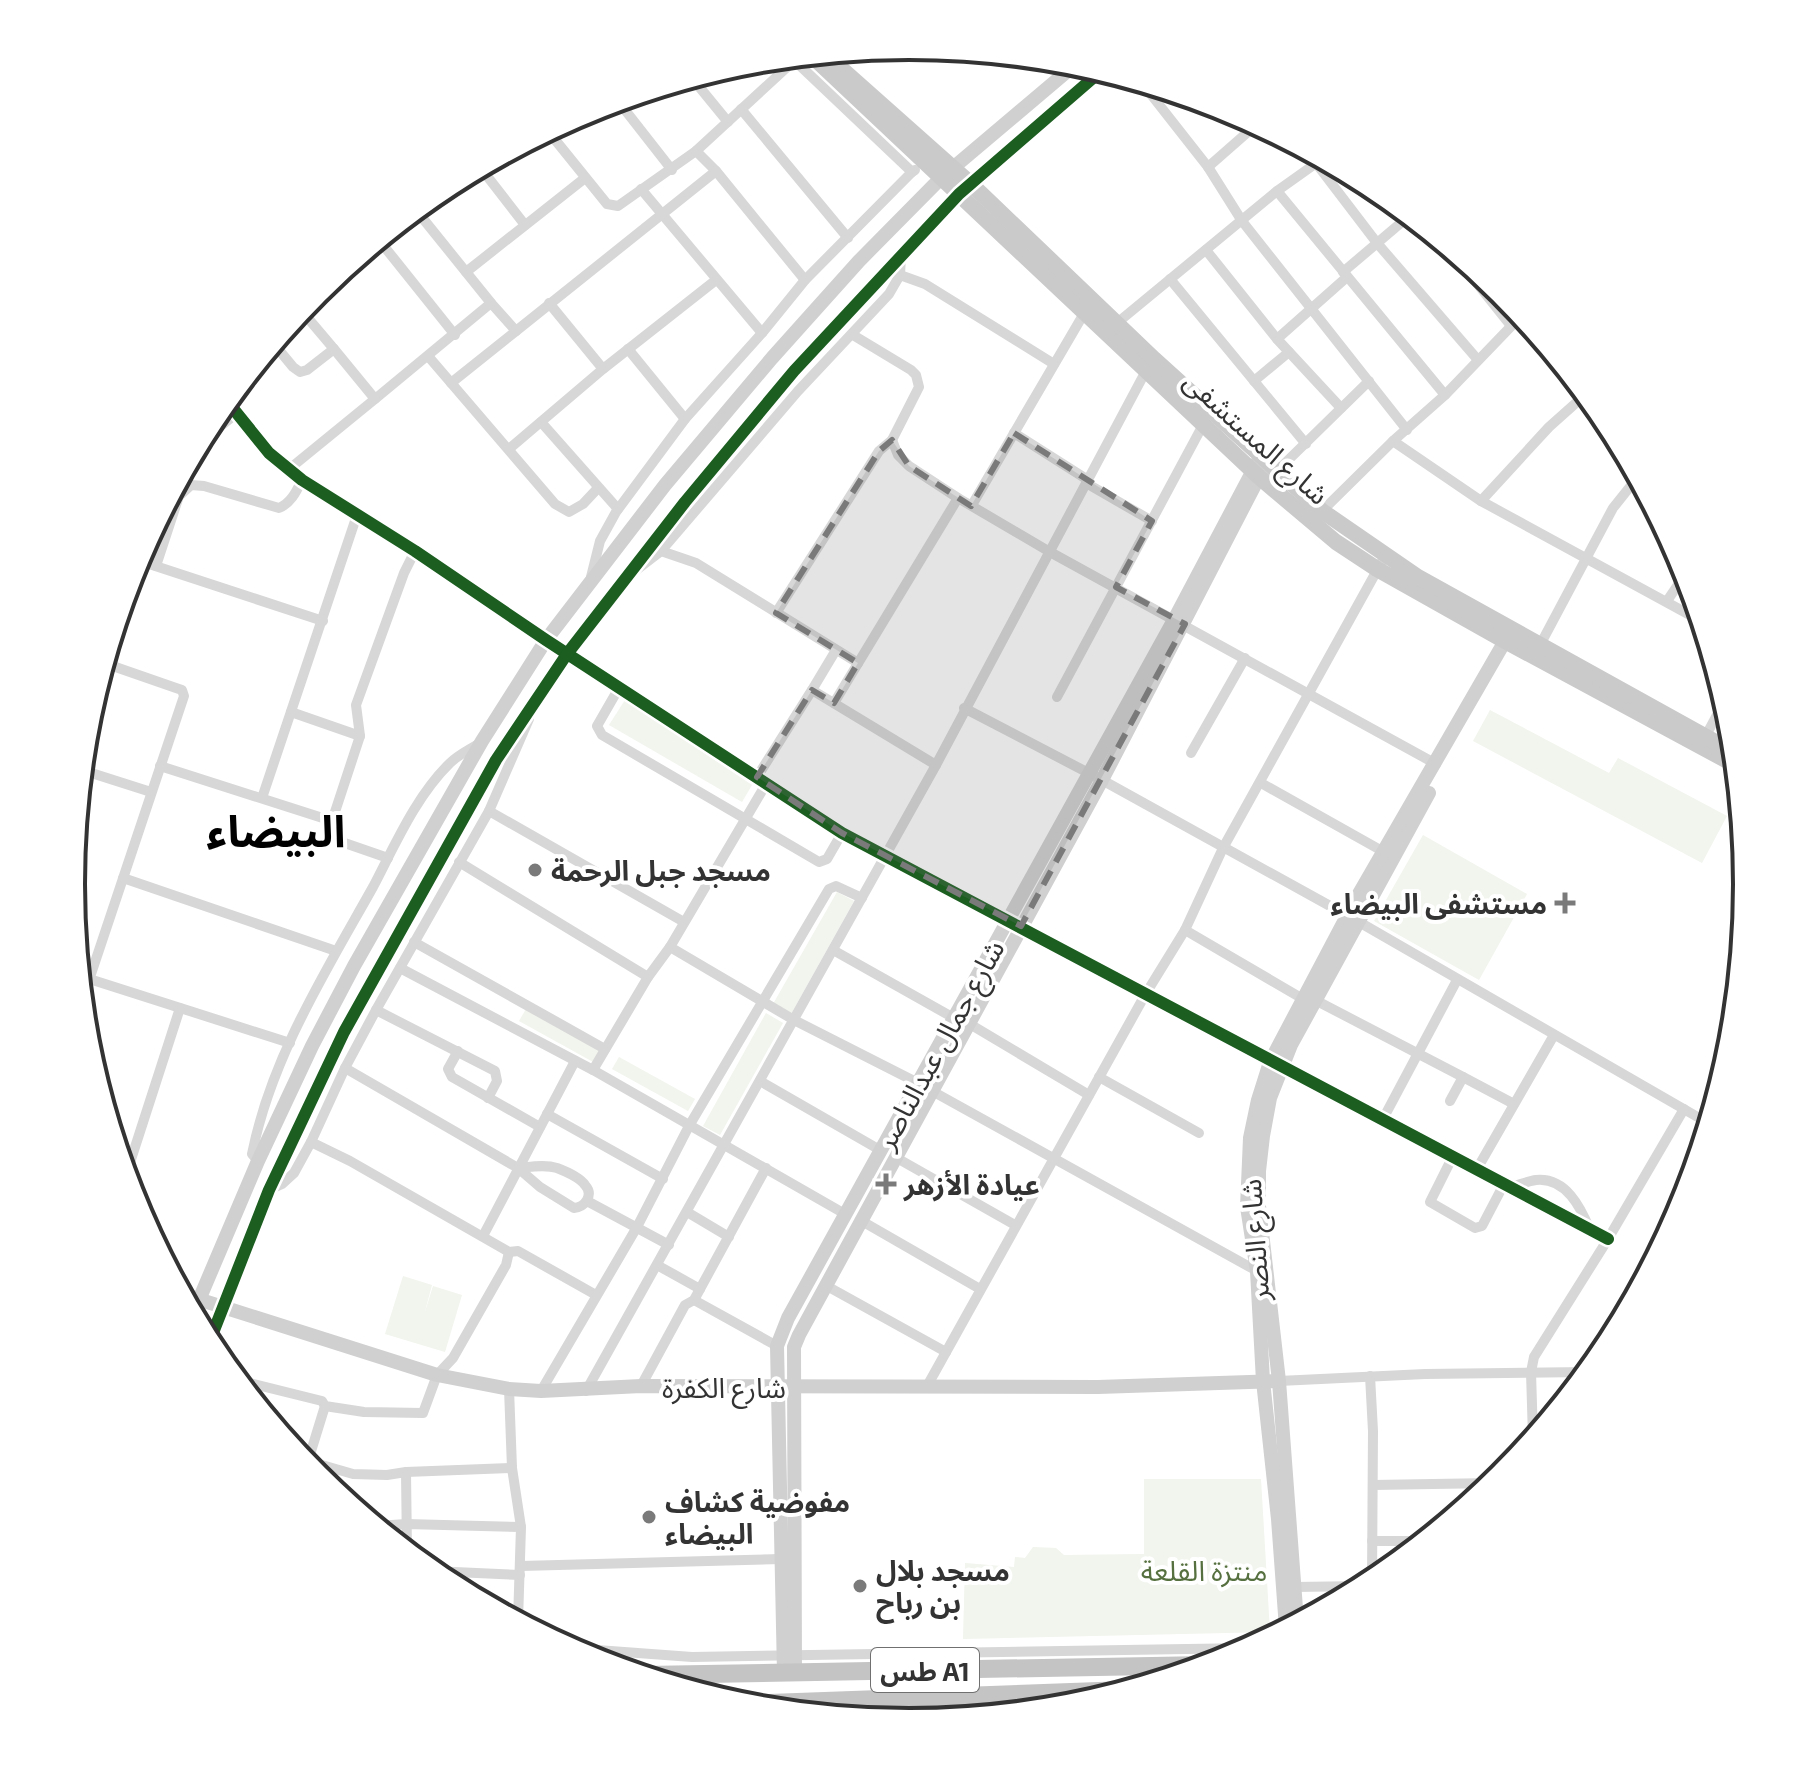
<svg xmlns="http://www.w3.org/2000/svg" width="1818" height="1768" viewBox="0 0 1818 1768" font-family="'Exo 2','Noto Sans Arabic',sans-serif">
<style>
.green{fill:#f1f5ed}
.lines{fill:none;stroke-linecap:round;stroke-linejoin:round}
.street{stroke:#d7d7d7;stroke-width:10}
.secondary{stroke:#d0d0d0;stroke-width:14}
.primary{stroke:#cacaca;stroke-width:16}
.highway{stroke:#c4c4c4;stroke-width:18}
.cycleway-casing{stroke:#fff;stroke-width:17}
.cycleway{stroke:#1b5e20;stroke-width:12}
.marked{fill:#7a7a7a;fill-opacity:0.2;stroke:#7a7a7a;stroke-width:6;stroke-dasharray:16 10;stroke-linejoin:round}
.poi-dot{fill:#7a7a7a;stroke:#fff;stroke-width:3}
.labels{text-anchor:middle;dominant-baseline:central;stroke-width:8;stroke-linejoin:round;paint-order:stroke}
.shield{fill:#fff;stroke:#707070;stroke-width:2}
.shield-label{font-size:26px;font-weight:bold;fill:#333}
.street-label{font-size:28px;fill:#333;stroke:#fff}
.poi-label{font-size:28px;font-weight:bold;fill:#333;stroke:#fff;text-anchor:start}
.park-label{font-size:28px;fill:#56703f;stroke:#fff}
.town-label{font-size:44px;font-weight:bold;fill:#000;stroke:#fff}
.rim{fill:none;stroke:#333;stroke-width:4}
</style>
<rect width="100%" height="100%" fill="#fff"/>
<g class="green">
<polygon points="625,700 752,785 742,802 609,725"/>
<polygon points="1490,710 1609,773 1618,758 1727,816 1702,863 1473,741"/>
<polygon points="1423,835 1527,894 1479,980 1374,921"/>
<polygon points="837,892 854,901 791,1014 773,1004"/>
<polygon points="526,1009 602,1051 595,1063 519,1021"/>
<polygon points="766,1013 783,1023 720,1135 703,1126"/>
<polygon points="619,1057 695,1099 688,1111 612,1069"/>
<polygon points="403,1276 432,1285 424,1315 433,1286 462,1295 445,1352 385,1334"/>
<polygon points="1144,1479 1261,1479 1270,1632 963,1639 965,1563 1014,1567 1015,1557 1025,1558 1033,1547 1056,1548 1064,1555 1144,1554"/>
<polygon points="1093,1700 1072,1706 909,1722 820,1713 962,1703"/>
</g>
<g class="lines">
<g class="street">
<polyline points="793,59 912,172 915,170"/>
<polyline points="692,78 728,122"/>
<polyline points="1142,83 1208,167 1242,221 1407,430"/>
<polyline points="618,101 672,170"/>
<polyline points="741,109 848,238"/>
<polyline points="548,131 607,204 618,206 696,151 798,57"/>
<polyline points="1306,150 1377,243 1478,360"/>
<polyline points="696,151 716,171 805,280"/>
<polyline points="480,167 525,225"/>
<polyline points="1208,167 1257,124"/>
<polyline points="641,189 762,333"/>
<polyline points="1277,191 1445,395"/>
<polyline points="379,240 455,335"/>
<polyline points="1448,247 1511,326"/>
<polyline points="1206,250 1277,339 1341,408"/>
<polyline points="466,272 585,178"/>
<polyline points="1343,272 1409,216"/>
<polyline points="900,275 925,284 1054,364"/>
<polyline points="1170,279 1306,444"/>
<polyline points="315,293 379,241"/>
<polyline points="491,303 516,331 716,171"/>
<polyline points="549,303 603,369"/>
<polyline points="1117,323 1277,191 1322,159"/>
<polyline points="1277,339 1347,277"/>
<polyline points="274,344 293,367 300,372 307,370 334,349 301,310"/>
<polyline points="628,349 685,419"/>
<polyline points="428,356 555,504 569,512 583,504 598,488"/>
<polyline points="1254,381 1289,352"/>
<polyline points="451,383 516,331"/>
<polyline points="375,399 491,303 416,210"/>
<polyline points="227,401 269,453 302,480 415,551 546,640 842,833 1608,1239"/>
<polyline points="541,422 618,509"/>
<polyline points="1014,433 1088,480"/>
<polyline points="892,440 898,455 909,466 958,498 1050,552 1436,764"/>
<polyline points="1393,441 1481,501 1701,621"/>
<polyline points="199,443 237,413"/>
<polyline points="509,449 603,369 716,280"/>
<polyline points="288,470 375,399 334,349"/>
<polyline points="1277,471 1369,381"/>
<polyline points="1086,483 1152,521"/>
<polyline points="1481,501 1549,427 1586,394"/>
<polyline points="972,505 1086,310"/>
<polyline points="1320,513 1393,441 1445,395 1521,316"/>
<polyline points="661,551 696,563 858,663"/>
<polyline points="137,560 323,621"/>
<path d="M156,566L179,496L191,485L204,486L279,508C291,503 296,492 302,480"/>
<polyline points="635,571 661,551 798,391 889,294 900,275 901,256"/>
<polyline points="591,577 600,541 616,512 685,419 762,333 805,280 912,172"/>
<polyline points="1667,601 1686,573"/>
<polyline points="776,613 879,451 892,440 919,387 916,375 911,370 853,335"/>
<polyline points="1539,647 1613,508 1637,478"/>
<polyline points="836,650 812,690 936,765"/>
<polyline points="620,686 597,726 602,735 819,862 827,859 842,833"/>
<polyline points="1057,697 1204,423"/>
<polyline points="834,703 958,498"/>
<polyline points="964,708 1102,780 1359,922 1708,1123"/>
<polyline points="291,712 360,736"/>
<polyline points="1703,741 1725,700"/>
<polyline points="1191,753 1245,658"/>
<polyline points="160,766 332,821 330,833 336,840 388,858"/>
<polyline points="82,770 151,792"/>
<polyline points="757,777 812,690"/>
<polyline points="1261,783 1384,852"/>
<polyline points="262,798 357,515"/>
<polyline points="79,800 89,772"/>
<polyline points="489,811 684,922"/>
<polyline points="332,821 360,736 356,705 404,573 415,551"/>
<polyline points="459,862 648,977"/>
<polyline points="123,878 336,951"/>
<polyline points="1185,930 1303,999"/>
<polyline points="414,942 605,1049"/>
<polyline points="670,947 794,1020 918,1083"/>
<polyline points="833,950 954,1018"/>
<polyline points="400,968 593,1070 845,1214"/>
<polyline points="80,976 290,1043"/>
<polyline points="1315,1000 1463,1077 1450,1101"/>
<polyline points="82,1001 184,696 182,690 176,688 104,663"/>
<polyline points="376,1010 495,1071 497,1081 488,1098"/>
<polyline points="968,1023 1089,1095"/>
<polyline points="458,1051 448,1069 452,1077 540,1127"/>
<path d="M345,1068L518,1168L540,1187L574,1208C585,1207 594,1195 585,1185C580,1178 565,1171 557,1168C545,1164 530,1167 518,1168"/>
<polyline points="593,1070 648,977 670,947 766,784"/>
<polyline points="1099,1077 1199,1133"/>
<polyline points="1463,1077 1514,1104"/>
<polyline points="760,1081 880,1150"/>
<polyline points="932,1091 1257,1271"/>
<polyline points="547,1114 663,1179"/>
<polyline points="1383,1119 1457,980"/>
<polyline points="311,1142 350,1161 509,1252 518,1251 596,1295"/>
<polyline points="1453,1156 1430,1202 1475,1228 1482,1226 1504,1184"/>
<polyline points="895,1157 1015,1225"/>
<path d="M258,1161L252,1154C271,1058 326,971 373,887C395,845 416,796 450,763C459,754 471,749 481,742"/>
<polyline points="1477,1169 1554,1035"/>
<polyline points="126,1175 180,1008"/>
<path d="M1511,1187C1519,1185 1528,1181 1536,1180C1566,1177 1581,1208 1590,1230"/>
<polyline points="269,1190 282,1184 294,1173 311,1142 345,1068 376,1010 489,811 529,719"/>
<polyline points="587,1201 669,1245"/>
<polyline points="687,1212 729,1237"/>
<polyline points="860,1220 980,1289"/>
<polyline points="483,1236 575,1061"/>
<polyline points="657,1265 700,1289"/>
<polyline points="825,1285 946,1352"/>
<polyline points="694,1300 777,1346"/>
<polyline points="1370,1376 1373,1431 1372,1582"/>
<polyline points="237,1380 322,1401 325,1406 364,1412 423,1413 437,1375 453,1358 506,1265 509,1252"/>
<polyline points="1279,1381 1425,1374 1588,1372"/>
<polyline points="641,1386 685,1305 694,1300 766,1168"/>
<polyline points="926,1388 1145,995 1185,930 1223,848 1385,556"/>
<polyline points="509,1389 512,1468 521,1527 518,1621"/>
<polyline points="541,1391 637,1227 689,1126 829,889 836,886 862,898"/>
<polyline points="586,1391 936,765 1148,367"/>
<polyline points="1533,1438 1531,1372 1534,1357 1608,1239 1684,1109"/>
<polyline points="308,1461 325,1406"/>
<polyline points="307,1464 308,1461 353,1474 387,1475 406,1472 512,1468"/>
<polyline points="406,1472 407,1551"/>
<polyline points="1373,1485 1493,1483"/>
<polyline points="377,1526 406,1524 521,1527"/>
<polyline points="1372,1541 1423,1541"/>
<polyline points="521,1566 781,1559"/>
<polyline points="432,1571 520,1575"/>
<polyline points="1294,1587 1365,1586"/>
<polyline points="570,1648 692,1657 1249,1648"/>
</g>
<g class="secondary">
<polyline points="182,1294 437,1375 509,1389 541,1391 641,1386 1098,1387 1279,1381"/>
<polyline points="193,1314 258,1161 312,1046 354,966 482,741 546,640 665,485 772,358 859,261 941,178 1077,63"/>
<polyline points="209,1343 269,1190 344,1032 496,760 567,654 685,502 794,371 959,194 1101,71"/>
<polyline points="1297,1622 1279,1381 1259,1206 1259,1171 1263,1136 1270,1098 1291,1045 1429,793"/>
<polyline points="1286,1628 1278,1519 1263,1381 1257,1271 1247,1207 1250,1138 1258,1100 1270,1062 1356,899 1505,641 1504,630"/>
<polyline points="784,1673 777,1346 788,1318 1174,620 1258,461"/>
<polyline points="795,1673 794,1347 799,1335 1102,780 1259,477 1267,469"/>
</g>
<g class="primary">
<polyline points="812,56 1259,477 1336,542 1377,569 1505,641 1735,765"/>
<polyline points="836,64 971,184 1154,359 1322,511 1418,577 1719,744"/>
</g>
<g class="highway">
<polyline points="645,1675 1206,1665"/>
<polyline points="740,1704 1126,1690"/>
</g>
<defs>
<g id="cycleway">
<polyline points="227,401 269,453 302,480 415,551 546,640 842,833 1608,1239"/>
<polyline points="209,1343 269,1190 344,1032 496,760 567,654 685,502 794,371 959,194 1101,71"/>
</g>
</defs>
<use href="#cycleway" class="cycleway-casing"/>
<use href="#cycleway" class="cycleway"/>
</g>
<path class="marked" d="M1014,433L1152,521L1116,587L1185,624L1021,926L842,833L757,777L812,690L834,703L858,663L776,613L879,451L892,440L909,466L971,506Z"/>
<g class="poi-dot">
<circle cx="535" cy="870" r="8"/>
<path d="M1561 891h8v8h8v8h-8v8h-8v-8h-8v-8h8z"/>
<path d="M882 1172h8v8h8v8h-8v8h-8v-8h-8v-8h8z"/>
<circle cx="649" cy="1517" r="8"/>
<circle cx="860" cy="1586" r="8"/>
</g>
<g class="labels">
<rect class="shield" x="871" y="1648" width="108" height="44" rx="6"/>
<g class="shield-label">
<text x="925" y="1670">طس A1</text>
</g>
<g class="street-label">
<text transform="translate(1257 437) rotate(42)">شارع المستشفى</text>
<text transform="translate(939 1044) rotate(-61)">شارع جمال عبدالناصر</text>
<text transform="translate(1254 1240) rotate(-94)">شارع النصر</text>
<text x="724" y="1387">شارع الكفرة</text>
</g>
<g class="poi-label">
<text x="551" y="870">مسجد جبل الرحمة</text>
<text x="1547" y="903" text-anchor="end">مستشفى البيضاء</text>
<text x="904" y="1184">عيادة الأزهر</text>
<text x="665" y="1501">مفوضية كشاف<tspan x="665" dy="32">البيضاء</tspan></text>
<text x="876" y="1570">مسجد بلال<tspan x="876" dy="32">بن رباح</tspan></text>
</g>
<g class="park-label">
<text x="1204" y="1570">منتزة القلعة</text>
</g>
<g class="town-label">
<text x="276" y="829">البيضاء</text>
</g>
</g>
<path d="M0 0H1818V1768H0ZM85 884a824 824 0 1 1 1648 0a824 824 0 1 1-1648 0Z" fill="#fff" fill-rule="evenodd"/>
<path class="rim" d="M85 884a824 824 0 1 1 1648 0a824 824 0 1 1-1648 0Z"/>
</svg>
